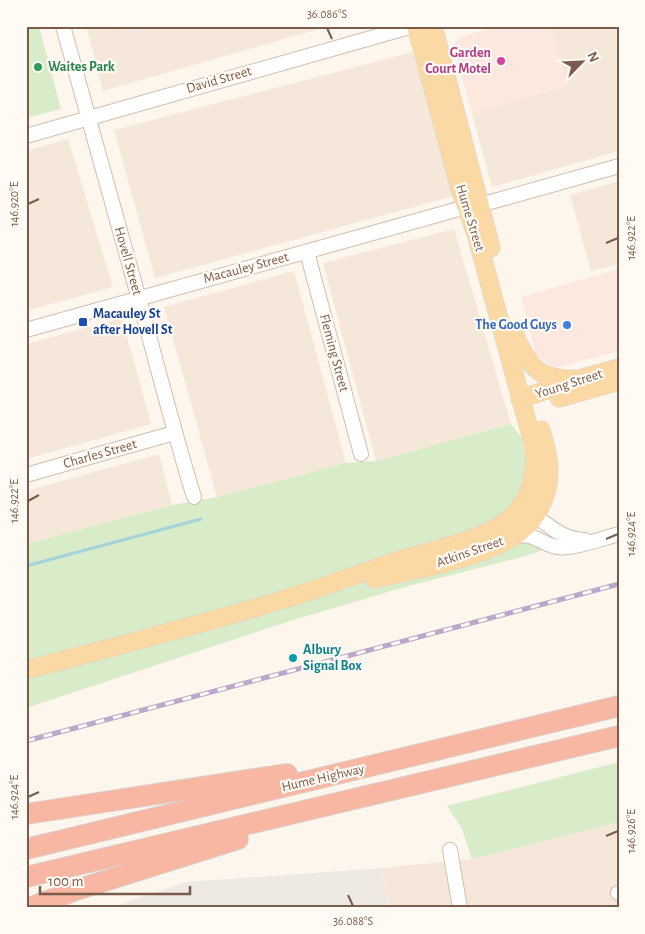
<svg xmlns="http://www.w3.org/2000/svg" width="645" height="934" viewBox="0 0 645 934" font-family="'Alegreya Sans',sans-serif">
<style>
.residential{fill:#f5e8da}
.commercial{fill:#fde8e0}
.industrial{fill:#efe9e4}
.green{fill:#d8ecc9}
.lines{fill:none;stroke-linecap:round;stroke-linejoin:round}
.stream{stroke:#a5d3da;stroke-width:3}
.minor-casing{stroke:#d1beb0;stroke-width:16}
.major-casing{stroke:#dad1cd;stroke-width:19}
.highway-casing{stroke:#dad1cd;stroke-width:22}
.minor{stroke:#fff;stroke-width:14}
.major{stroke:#fbd9a5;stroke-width:18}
.highway{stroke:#f7b7a3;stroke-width:20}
.rail-casing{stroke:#b9a8c9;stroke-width:5}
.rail{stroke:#fffaf3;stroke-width:3;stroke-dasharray:9;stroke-linecap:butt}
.ticks{fill:none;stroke:#7a5c4d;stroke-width:2}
.hotel-dot{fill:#d1479c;stroke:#fffaf3;stroke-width:2}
.leisure-dot{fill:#2e9e5b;stroke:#fffaf3;stroke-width:2}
.transit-dot{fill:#1a4fb4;stroke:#fffaf3;stroke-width:2}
.shop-dot{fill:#3f7fe0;stroke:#fffaf3;stroke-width:2}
.culture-dot{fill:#0f9aa8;stroke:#fffaf3;stroke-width:2}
.labels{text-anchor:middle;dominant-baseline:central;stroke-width:4.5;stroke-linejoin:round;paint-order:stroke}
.hotel-label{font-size:14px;font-weight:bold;fill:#b23c85;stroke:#fffaf3;text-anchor:end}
.leisure-label{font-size:14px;font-weight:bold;fill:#27864d;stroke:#fffaf3;text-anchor:start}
.street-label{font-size:14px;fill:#7a5c4d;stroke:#fffaf3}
.transit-label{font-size:14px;font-weight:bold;fill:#164399;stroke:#fffaf3;text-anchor:start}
.shop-label{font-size:14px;font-weight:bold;fill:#366cbe;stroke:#fffaf3;text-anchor:end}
.culture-label{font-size:14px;font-weight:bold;fill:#0d838f;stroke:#fffaf3;text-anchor:start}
.neatline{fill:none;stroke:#7a5c4d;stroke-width:2}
.ticks-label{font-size:12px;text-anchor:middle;fill:#7a5c4d}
</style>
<rect width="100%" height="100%" fill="#fdf6ec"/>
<g class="residential">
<polygon points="97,26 127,26 130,33 156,26 329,26 103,91 87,29"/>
<polygon points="550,26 619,26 619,151 492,187 472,113 567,86"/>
<polygon points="413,52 454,196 155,278 114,130"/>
<polygon points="68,139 113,287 26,311 26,151"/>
<polygon points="619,181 619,264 591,271 570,195"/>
<polygon points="454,229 511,424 376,461 323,263"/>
<polygon points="294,271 346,463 217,497 164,307"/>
<polygon points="122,318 151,424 26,459 26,344"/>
<polygon points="159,454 172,505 26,544 26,491"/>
<polygon points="619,822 619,908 388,908 382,868 472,859"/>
</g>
<g class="commercial">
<polygon points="499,26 550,26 567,86 472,113 453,45 460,37"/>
<polygon points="619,269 619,351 554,368 536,354 521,297"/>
</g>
<g class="industrial">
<polygon points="127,26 156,26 129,34"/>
<polygon points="382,868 388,908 110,908 186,882"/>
</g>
<g class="green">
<polygon points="26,26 39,26 61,109 26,118"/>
<polygon points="511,424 522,438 527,467 518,501 499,519 543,550 526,556 405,587 290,621 26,708 26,544 172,505 217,497 346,463 376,461"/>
<polygon points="619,762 619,822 472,859 462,829 447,806"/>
</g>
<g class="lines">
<polyline class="stream" points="26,566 201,519"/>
<defs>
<g id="minor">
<path d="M63,26C87,115 113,203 137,292C156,360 173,429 194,497"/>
<polyline points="26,136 413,26"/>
<polyline points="480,205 619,166"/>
<polyline points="307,252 361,454"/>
<polyline points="26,330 466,207"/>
<polyline points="26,475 174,433"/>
<path d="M535,516C553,528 562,539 585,540"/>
<path d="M512,538C532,529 539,544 557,547C572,550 603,538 619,534"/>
<polyline points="450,850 460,908"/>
<polyline points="618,893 619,893"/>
</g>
<g id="major">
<polyline points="433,26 491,248"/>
<path d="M514,334C528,363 537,381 574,379"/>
<polyline points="559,398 619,381"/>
<polyline points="520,399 583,378 619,368"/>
<path d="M374,579C416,569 488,558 521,531C539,517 549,493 549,471C549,457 545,443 541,430"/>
<path d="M26,670C113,647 200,625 285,599C322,588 357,574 393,562C424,552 481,541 506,521C530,503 539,472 533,443L476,234L461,192L416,26"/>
</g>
<g id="highway">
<polyline points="26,814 287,774"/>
<polyline points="26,849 619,706"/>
<polyline points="26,877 619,736"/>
<polyline points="29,908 76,890 238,839"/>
</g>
</defs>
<use href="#minor" class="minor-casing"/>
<use href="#major" class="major-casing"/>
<use href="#highway" class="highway-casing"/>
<use href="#minor" class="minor"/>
<use href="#major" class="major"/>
<use href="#highway" class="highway"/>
<defs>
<polyline id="rail" points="26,741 619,584"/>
</defs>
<use href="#rail" class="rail-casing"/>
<use href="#rail" class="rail"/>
</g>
<path class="ticks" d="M327,28L332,39M28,204L39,199M606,243L618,238M28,501L39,495M606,539L618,534M28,797L39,792M606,836L618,831M348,895L353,906"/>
<circle class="hotel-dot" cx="501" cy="61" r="5"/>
<circle class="leisure-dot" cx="38" cy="67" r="5"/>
<rect class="transit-dot" x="78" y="317" width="10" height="10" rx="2.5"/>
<circle class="shop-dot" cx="567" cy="325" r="5"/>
<circle class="culture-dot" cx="293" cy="658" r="5"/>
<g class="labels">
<g class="hotel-label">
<text x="491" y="53">Garden<tspan x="491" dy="16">Court Motel</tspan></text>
</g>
<g class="leisure-label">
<text x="48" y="67">Waites Park</text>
</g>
<g class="street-label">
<text transform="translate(219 80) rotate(-16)">David Street</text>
<text transform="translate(470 218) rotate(73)">Hume Street</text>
<text transform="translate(128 261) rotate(74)">Hovell Street</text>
<text transform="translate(246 268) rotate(-15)">Macauley Street</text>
<text transform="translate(334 353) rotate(75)">Fleming Street</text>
<text transform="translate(569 384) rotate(-18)">Young Street</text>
<text transform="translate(100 454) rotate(-16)">Charles Street</text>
<text transform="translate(470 552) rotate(-19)">Atkins Street</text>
<text transform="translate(323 778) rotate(-13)">Hume Highway</text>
</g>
<g class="transit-label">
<text x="93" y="314">Macauley St<tspan x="93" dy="16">after Hovell St</tspan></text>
</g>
<g class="shop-label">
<text x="557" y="325">The Good Guys</text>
</g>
<g class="culture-label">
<text x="303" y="650">Albury<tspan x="303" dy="16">Signal Box</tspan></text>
</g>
</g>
<rect width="645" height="934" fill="none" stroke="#fffaf3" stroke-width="55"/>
<g transform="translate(582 62) rotate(66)" stroke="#fffaf3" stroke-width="4" paint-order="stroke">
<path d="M0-4L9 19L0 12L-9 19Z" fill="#7a5c4d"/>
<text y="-8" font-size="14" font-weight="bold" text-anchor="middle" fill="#7a5c4d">N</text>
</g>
<path d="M40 886v8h150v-8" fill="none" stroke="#7a5c4d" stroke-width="2.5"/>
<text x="48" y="886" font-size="15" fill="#7a5c4d" stroke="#fffaf3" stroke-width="4" paint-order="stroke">100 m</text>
<rect x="28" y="28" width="590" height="878" class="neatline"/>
<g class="ticks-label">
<text x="327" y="18">36.086°S</text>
<text transform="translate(14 204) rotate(-90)" y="4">146.920°E</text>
<text transform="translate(631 238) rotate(-90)" y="4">146.922°E</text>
<text transform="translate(14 501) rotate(-90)" y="4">146.922°E</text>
<text transform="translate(631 534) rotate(-90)" y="4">146.924°E</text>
<text transform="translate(14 797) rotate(-90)" y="4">146.924°E</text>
<text transform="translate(631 831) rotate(-90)" y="4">146.926°E</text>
<text x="353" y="925">36.088°S</text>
</g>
</svg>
